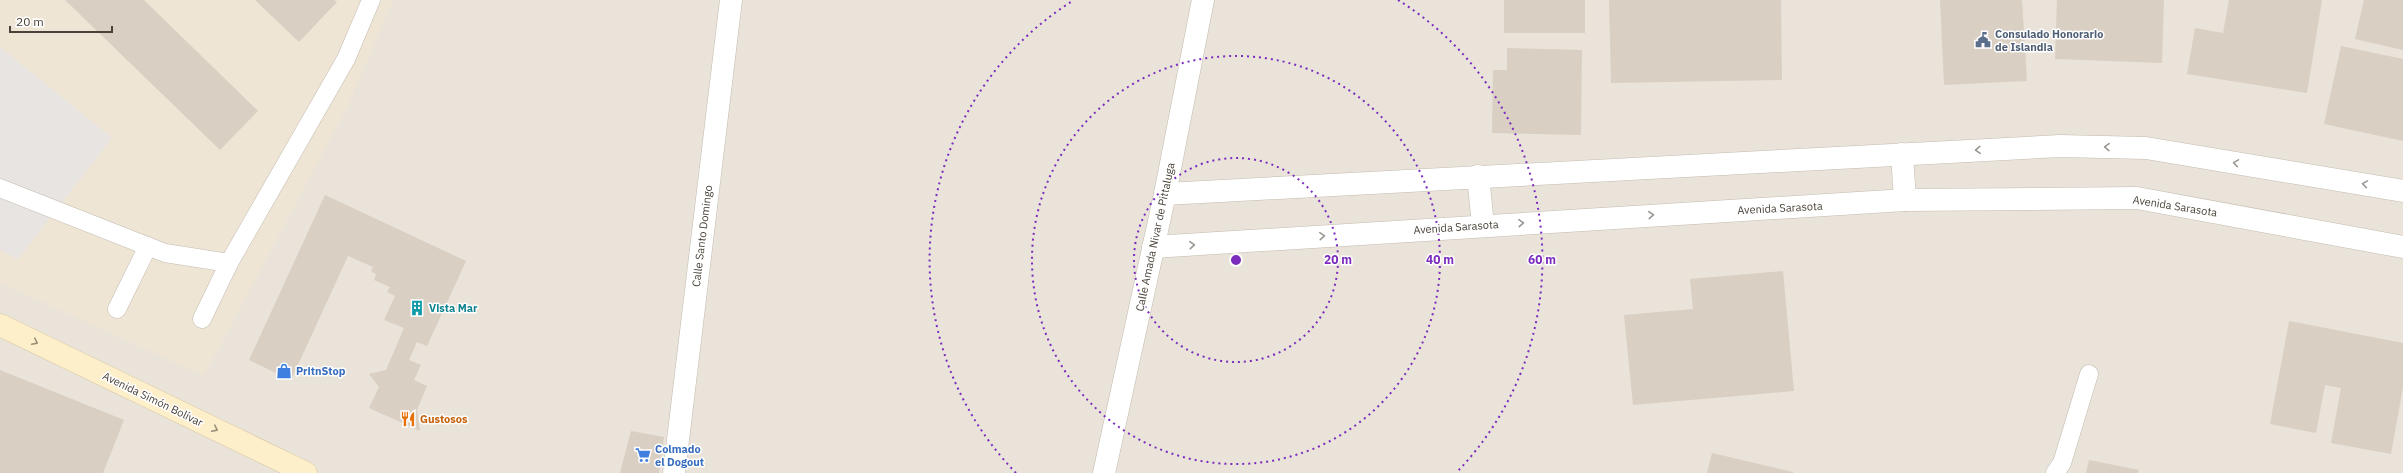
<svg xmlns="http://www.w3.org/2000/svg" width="2403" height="473" viewBox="0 0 2403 473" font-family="'IBM Plex Sans',sans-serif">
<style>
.residential{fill:#e9e3d9}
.education{fill:#eee5d5}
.parking{fill:#e7e4e2}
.building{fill:#dacfc3}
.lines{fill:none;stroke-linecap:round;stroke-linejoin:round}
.lane-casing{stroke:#c4bbb0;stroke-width:19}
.street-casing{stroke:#c4bbb0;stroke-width:23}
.secondary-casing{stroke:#d4c29a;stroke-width:23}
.lane{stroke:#fff;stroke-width:18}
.street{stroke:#fff;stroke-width:22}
.secondary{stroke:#feefcb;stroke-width:22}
.oneway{stroke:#9b9792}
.oneway2{stroke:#9a907a}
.ring{fill:none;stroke:#7b2cbf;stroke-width:2;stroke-dasharray:2 4}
.labels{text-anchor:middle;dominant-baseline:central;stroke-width:3;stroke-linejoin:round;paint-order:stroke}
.service-label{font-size:11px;font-weight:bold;fill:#4e5e75;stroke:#fff;text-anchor:start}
.street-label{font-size:11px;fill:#494238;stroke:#fff}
.culture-label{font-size:11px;font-weight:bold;fill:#0d838f;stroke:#fff;text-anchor:start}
.shop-label{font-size:11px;font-weight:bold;fill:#366cbe;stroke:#fff;text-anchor:start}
.food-label{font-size:11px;font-weight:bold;fill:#c56008;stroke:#fff;text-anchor:start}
.centre{fill:#7b2cbf;stroke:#fff;stroke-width:2}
.ring-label{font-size:12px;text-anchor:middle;font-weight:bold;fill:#7b2cbf;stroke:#fff;stroke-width:3;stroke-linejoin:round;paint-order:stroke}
</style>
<rect width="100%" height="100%" fill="#f5f1ea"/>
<rect class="residential" x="0" y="0" width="2403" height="473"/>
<polygon class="education" points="0,0 393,0 349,104 204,376 0,283"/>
<polygon class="parking" points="0,47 112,138 18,259 0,250"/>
<g class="building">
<polygon points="65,0 144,0 258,111 220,150"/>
<polygon points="255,0 334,0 337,2 299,42"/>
<rect x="1504" y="0" width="81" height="33"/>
<polygon points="1609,0 1781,0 1782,80 1611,83"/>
<polygon points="1940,0 2022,0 2027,81 1944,85"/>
<polygon points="2057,0 2164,0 2162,63 2055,59"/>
<polygon points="2229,0 2322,0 2307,93 2187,74 2195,28 2223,33"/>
<polygon points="2364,0 2403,0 2403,50 2355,39"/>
<polygon points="2341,46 2403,59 2403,141 2324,124"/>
<polygon points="1507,48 1582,50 1581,135 1492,133 1493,70 1507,70"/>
<polygon points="325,195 466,261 427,346 417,342 409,360 421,365 414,380 427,386 417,410 420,431 369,408 379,387 369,374 386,370 404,328 384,320 395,296 387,292 390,287 374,280 376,274 371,271 373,267 348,256 291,380 249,360"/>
<polygon points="1783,271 1794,391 1633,405 1624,315 1693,309 1690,279"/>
<polygon points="2289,321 2403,343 2403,387 2391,454 2331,443 2341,388 2325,385 2316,433 2270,424"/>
<polygon points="0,370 124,420 103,473 0,473"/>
<polygon points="631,431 664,437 659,473 620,473"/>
<polygon points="1712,453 1793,472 1793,473 1707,473"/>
<polygon points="2089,460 2139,470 2138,473 2086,473"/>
</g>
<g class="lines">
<defs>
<g id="lane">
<polyline points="0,188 165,253 229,263 346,59 371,0"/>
<polyline points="117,309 148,246"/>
<polyline points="202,319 229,263"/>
<polyline points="2055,473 2062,463 2089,374"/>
</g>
<g id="street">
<polyline points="1902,154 1905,200"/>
<polyline points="1478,176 1483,225"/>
<polyline points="1165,194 2060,146 2146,148 2403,191"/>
<polyline points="1153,247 1905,200 2137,198 2403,247"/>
<polyline points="674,473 731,0"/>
<polyline points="1104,473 1165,194 1203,0"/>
</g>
<polyline id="secondary" points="0,325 306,473"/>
</defs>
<use href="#lane" class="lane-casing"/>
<use href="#street" class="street-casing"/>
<use href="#secondary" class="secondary-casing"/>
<use href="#lane" class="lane"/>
<use href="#street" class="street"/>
<use href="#secondary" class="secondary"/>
</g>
<defs><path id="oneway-chevron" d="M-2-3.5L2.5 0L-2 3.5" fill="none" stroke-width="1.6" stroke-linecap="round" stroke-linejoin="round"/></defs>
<g class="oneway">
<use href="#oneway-chevron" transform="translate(2107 147) rotate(-178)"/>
<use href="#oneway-chevron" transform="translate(1978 150) rotate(177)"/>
<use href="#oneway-chevron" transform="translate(2236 163) rotate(-171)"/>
<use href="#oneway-chevron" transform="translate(2365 184) rotate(-171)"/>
<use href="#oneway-chevron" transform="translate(1651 215) rotate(-3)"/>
<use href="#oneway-chevron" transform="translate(1521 223) rotate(-3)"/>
<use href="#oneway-chevron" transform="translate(1322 236) rotate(-4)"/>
<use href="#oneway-chevron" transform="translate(1192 245) rotate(-4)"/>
</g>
<g class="oneway2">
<use href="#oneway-chevron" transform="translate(35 342) rotate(26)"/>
<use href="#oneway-chevron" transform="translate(215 429) rotate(26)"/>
</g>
<g class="ring">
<circle cx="1236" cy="260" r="102"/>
<circle cx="1236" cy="260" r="204"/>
<path d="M1016 473A306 306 0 0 1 1074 0M1398 0A306 306 0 0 1 1456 473"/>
</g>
<defs>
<symbol id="civic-bare" viewBox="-9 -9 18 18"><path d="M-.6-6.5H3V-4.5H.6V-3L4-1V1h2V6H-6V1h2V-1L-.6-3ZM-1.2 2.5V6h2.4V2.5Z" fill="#5c6f8a" stroke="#fff" stroke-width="2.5" paint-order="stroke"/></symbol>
<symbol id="building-bare" viewBox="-9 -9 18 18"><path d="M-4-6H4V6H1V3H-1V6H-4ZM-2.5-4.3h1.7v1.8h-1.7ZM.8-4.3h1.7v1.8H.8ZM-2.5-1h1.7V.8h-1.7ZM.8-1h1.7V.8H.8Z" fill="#0f9aa8" stroke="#fff" stroke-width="2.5" paint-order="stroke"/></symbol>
<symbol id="shop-bare" viewBox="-9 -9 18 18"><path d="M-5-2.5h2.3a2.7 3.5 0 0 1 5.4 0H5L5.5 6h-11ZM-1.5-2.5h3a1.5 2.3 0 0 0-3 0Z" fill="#3f7fe0" stroke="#fff" stroke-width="2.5" paint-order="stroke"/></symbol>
<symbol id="restaurant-bare" viewBox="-9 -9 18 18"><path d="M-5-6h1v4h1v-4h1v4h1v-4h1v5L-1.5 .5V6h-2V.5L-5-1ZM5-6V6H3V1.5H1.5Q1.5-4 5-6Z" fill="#e8710a" stroke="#fff" stroke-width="2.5" paint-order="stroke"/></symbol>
<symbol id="supermarket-bare" viewBox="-9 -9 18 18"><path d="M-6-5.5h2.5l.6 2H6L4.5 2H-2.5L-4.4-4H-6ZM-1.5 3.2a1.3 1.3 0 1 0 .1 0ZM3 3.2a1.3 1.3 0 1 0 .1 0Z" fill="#3f7fe0" stroke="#fff" stroke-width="2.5" paint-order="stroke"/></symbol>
</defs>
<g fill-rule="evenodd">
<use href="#civic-bare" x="1972" y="29" width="22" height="22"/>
<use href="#building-bare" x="406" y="297" width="22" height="22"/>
<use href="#shop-bare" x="273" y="360" width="22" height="22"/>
<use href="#restaurant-bare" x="397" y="408" width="22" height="22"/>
<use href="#supermarket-bare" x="632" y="444" width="22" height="22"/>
</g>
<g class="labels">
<g class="service-label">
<text x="1995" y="34">Consulado Honorario<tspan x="1995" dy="13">de Islandia</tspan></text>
</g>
<g class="street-label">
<text transform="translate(2175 206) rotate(9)">Avenida Sarasota</text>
<text transform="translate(1780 208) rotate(-3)">Avenida Sarasota</text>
<text transform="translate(1456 227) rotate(-4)">Avenida Sarasota</text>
<text transform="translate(702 236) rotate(-83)">Calle Santo Domingo</text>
<text transform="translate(1155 237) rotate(-78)">Calle Amada Nivar de Pittaluga</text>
<text transform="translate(153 399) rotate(26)">Avenida Simón Bolívar</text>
</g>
<g class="culture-label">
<text x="429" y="308">Vista Mar</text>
</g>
<g class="shop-label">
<text x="296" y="371">PritnStop</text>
<text x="655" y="449">Colmado<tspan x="655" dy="13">el Dogout</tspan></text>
</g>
<g class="food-label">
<text x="420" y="419">Gustosos</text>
</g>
</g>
<circle cx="1236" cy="260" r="6" class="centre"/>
<g class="ring-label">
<text x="1338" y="264">20 m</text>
<text x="1440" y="264">40 m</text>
<text x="1542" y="264">60 m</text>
</g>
<path d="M10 26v6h102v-6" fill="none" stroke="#494238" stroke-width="2"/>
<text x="16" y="26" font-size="12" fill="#494238" stroke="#ffffff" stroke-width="3" paint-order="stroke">20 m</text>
</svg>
